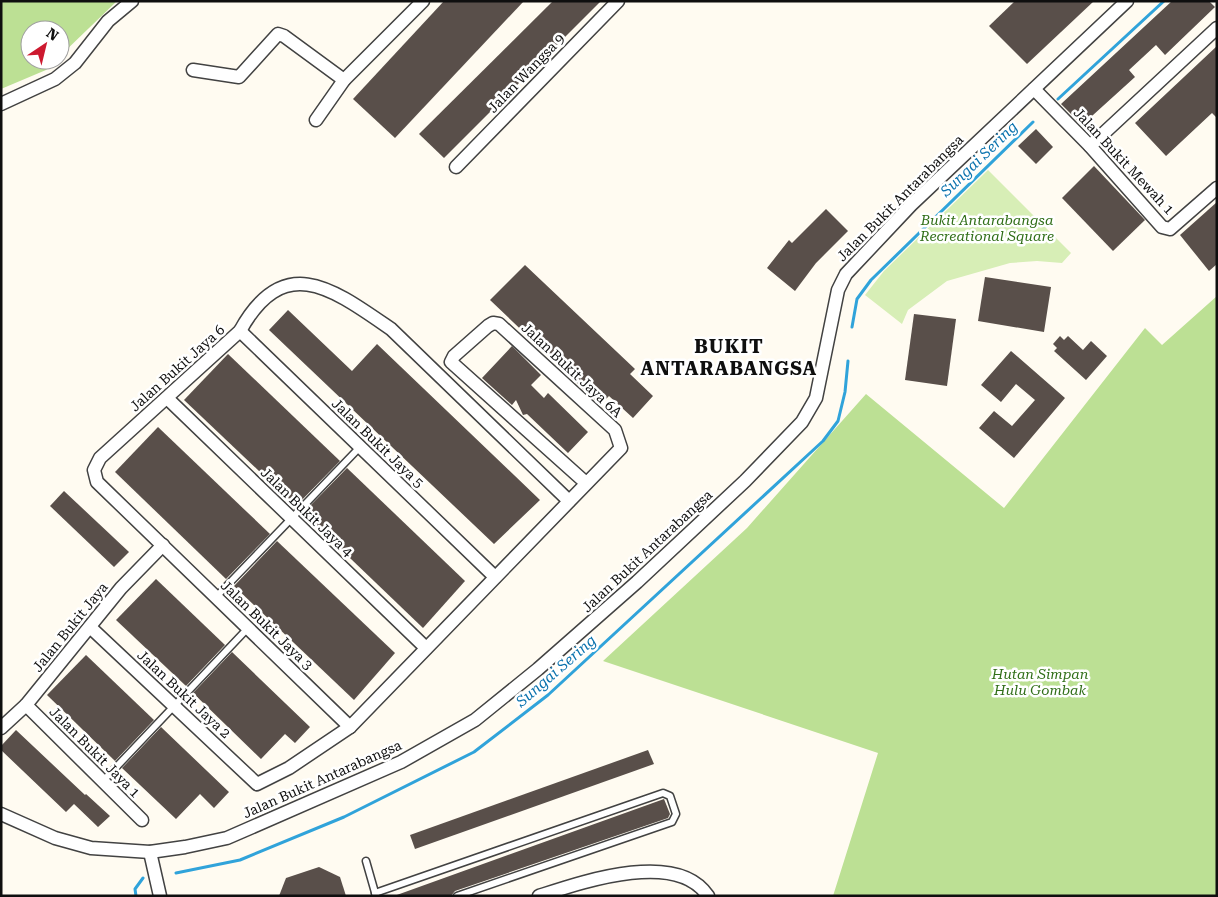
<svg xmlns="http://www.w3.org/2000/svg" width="1218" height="897" viewBox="0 0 1218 897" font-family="'Roboto Serif',serif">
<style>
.green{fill:#d7eeb6}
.forest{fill:#bce094}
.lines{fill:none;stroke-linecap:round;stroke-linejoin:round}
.stream{stroke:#30a3da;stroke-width:3}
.building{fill:#594f4a}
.service-casing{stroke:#424242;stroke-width:9}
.minor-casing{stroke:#424242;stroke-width:15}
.service{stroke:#fff;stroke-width:6}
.minor{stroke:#fff;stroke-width:12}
.labels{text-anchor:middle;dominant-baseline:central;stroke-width:5;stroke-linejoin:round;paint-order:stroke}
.street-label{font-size:14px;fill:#0f0f0f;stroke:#fff}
.park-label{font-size:14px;font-style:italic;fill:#306e18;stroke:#fff}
.water-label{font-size:15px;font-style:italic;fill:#0b73ae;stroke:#fff}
.district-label{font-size:19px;font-weight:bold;letter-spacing:1px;fill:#0f0f0f;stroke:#fff}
</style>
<rect width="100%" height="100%" fill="#fffbf1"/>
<polygon class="green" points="988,170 1071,253 1062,263 1037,261 1010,263 947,281 908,310 902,324 865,295 884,271"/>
<g class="forest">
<polygon points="1,1 117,1 60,56 60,30 30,30 30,60 56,60 46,70 1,89"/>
<polygon points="1217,296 1217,896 833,896 878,753 603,661 747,528 866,394 1004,508 1145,328 1162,345"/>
</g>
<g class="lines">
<g class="stream">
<polyline points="1058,99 1164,1"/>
<polyline points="852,327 857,299 871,280 1033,122"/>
<polyline points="176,873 240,860 344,817 474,752 548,695 823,441 838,421 845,392 848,361"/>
<polyline points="136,896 135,889 143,878"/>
</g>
</g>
<g class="building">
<polygon points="444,1 524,1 395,138 353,99"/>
<polygon points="553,1 601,1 444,158 419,134"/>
<polygon points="1015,1 1094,1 1027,64 989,26"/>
<polygon points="1172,1 1209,1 1215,7 1165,55 1156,45 1129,70 1135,77 1082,125 1061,104"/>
<polygon points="1217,46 1217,118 1212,113 1166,156 1135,123"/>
<polygon points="1036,129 1053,147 1036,164 1018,146"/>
<polygon points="1094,166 1145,220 1113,251 1062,198"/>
<polygon points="1217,202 1217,264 1209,271 1180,235"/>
<polygon points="826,209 848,231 816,263 795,291 767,268 789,240 792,243"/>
<polygon points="525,265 635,369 630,374 653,396 633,418 609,396 600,405 490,300"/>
<polygon points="985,277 1051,287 1044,332 978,321"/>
<polygon points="288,310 352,371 377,344 540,500 494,544 269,330"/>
<polygon points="914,314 956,319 947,386 905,380"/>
<polygon points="1060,336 1064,340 1068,336 1083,350 1091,341 1107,356 1086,380 1054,351 1057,348 1053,344"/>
<polygon points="512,346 541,375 531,385 544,398 548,393 588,432 568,453 527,414 523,415 516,400 512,405 482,378"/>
<polygon points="1011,351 1065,398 1014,458 979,428 994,411 1012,426 1035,400 1016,384 1001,402 981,385"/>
<polygon points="228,354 340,461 296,506 184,400"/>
<polygon points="158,427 270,534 226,579 115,472"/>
<polygon points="347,468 465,581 423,628 303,513"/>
<polygon points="64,491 129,552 114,567 50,506"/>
<polygon points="277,541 395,653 354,700 234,586"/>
<polygon points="156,579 225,645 186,686 116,620"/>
<polygon points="232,652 310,727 295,743 285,734 261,759 193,693"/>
<polygon points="86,655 154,720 115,761 47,695"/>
<polygon points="161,727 229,792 214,808 200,794 176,819 122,768"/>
<polygon points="16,730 85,795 86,794 110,816 98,827 74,804 66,812 1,750 1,746"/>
<polygon points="648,750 654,764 415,849 410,835"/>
<polygon points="664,799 670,814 668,818 455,891 451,896 394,896"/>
<polygon points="319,867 340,877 346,896 279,896 286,878"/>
</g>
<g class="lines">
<defs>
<g id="service">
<polyline points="216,597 360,447"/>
<polyline points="103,781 248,628"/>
<polyline points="366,861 376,896"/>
<polyline points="375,893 663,793 670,796 676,814 672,822 457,896"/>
</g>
<g id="minor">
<polyline points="193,70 239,77 278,34 284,36 344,80"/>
<polyline points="1034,89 1090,146 1162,227 1170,229 1217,188"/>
<polyline points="1,104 55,79 75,63 108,21 132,1"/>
<polyline points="316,120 344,80 423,1"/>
<polyline points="1090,146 1217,28"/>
<polyline points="456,167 618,1"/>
<polyline points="240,331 495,577"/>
<polyline points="167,398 426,648"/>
<polyline points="90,627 257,784 289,768 350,727 621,448 615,430 499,324 493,323 488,326 454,356 451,362 586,483"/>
<polyline points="26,705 142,820"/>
<path d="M350,727L97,482L94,470L100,458L240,331C284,251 333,289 391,329L569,501"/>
<polyline points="1,728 26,705 121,588 163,545"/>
<polyline points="1,814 55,838 91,848 150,852 185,847 227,838 401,762 475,720 538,669 637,582 745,481 802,422 816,398 838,290 846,274 911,205 1127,1"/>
<polyline points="150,852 160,896"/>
<path d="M539,896C582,882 677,849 708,896"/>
</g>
</defs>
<use href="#service" class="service-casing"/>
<use href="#minor" class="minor-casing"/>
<use href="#service" class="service"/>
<use href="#minor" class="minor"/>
</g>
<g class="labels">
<g class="street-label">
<text transform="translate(526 73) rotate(-46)">Jalan Wangsa 9</text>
<text transform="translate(1124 161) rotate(47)">Jalan Bukit Mewah 1</text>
<text transform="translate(900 198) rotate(-45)">Jalan Bukit Antarabangsa</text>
<text transform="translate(177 368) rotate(-42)">Jalan Bukit Jaya 6</text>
<text transform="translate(572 370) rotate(43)">Jalan Bukit Jaya 6A</text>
<text transform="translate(378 443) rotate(44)">Jalan Bukit Jaya 5</text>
<text transform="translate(307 512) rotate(44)">Jalan Bukit Jaya 4</text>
<text transform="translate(647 551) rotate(-43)">Jalan Bukit Antarabangsa</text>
<text transform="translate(267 625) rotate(44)">Jalan Bukit Jaya 3</text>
<text transform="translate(70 627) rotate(-51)">Jalan Bukit Jaya</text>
<text transform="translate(184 694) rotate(43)">Jalan Bukit Jaya 2</text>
<text transform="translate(95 752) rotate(45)">Jalan Bukit Jaya 1</text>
<text transform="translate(322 779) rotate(-24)">Jalan Bukit Antarabangsa</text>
</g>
<g class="park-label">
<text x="987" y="220">Bukit Antarabangsa<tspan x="987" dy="16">Recreational Square</tspan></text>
<text x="1040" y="674">Hutan Simpan<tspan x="1040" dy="16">Hulu Gombak</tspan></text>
</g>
<g class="water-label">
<text transform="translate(979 159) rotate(-44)">Sungai Sering</text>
<text transform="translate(556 671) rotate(-41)">Sungai Sering</text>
</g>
<g class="district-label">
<text x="729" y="346">BUKIT<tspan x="729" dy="22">ANTARABANGSA</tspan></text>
</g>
</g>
<rect width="1218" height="897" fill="none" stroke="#0f0f0f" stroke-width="5"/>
<g transform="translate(45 45) rotate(35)"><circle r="24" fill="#ffffff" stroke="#9f9f9f"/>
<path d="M0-4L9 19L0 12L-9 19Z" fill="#cd192f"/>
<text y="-8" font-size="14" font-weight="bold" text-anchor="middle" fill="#0f0f0f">N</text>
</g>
</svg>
